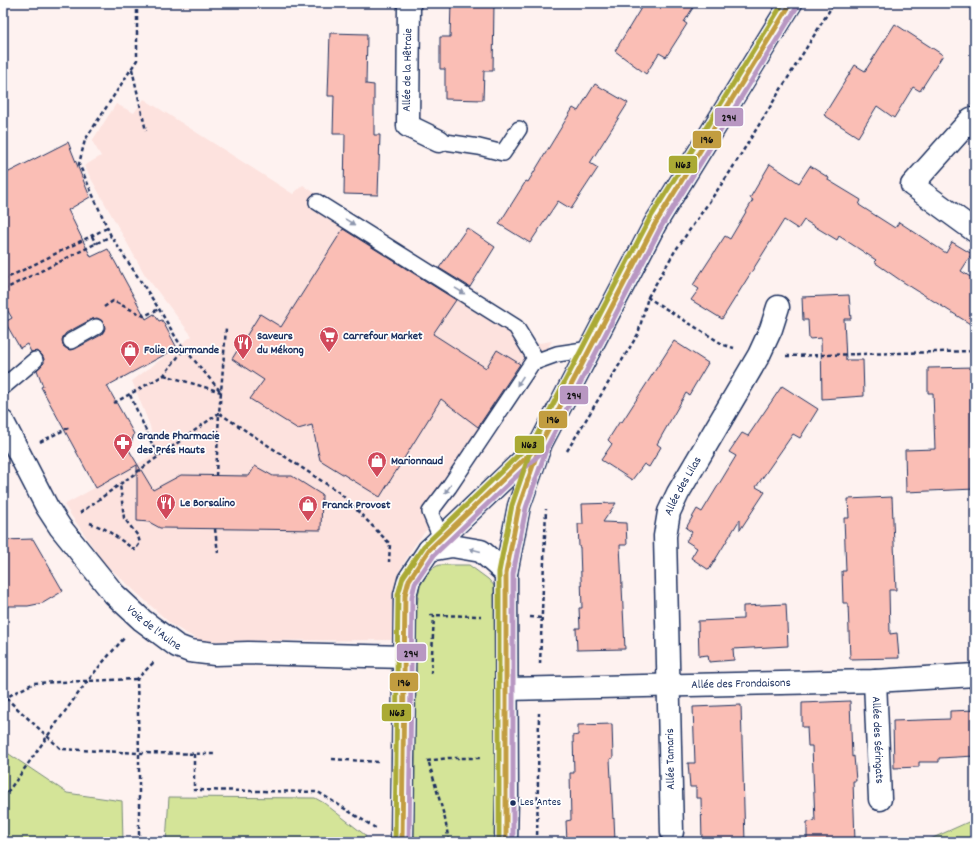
<svg xmlns="http://www.w3.org/2000/svg" width="978" height="845" viewBox="0 0 978 845" font-family="Dekko,sans-serif">
<style>
.built{fill:#fde2de}
.green{fill:#d4e498;stroke:#788a7b}
.building{fill:#fabeb5;stroke:#1b2f5e;fill-rule:evenodd}
.lines{fill:none;stroke-linecap:round;stroke-linejoin:round}
.lane-casing{stroke:#1b2f5e;stroke-width:18}
.street-casing{stroke:#1b2f5e;stroke-width:25}
.secondary-casing{stroke:#1b2f5e;stroke-width:25}
.path{stroke:#1b2f5e;stroke-width:2.5;stroke-dasharray:4 3;stroke-linecap:butt}
.lane{stroke:#fff;stroke-width:15}
.street{stroke:#fff;stroke-width:22}
.secondary{stroke:#fff;stroke-width:22}
.bus-1-casing{stroke:#fff;stroke-width:8}
.bus-2-casing{stroke:#fff;stroke-width:8}
.bus-3-casing{stroke:#fff;stroke-width:8}
.bus-1{stroke:#c29d40;stroke-width:5}
.bus-2{stroke:#b897c2;stroke-width:5}
.bus-3{stroke:#aaaa34;stroke-width:5}
.oneway{fill:#8d97ae}
.bus-dot{fill:#1b2f5e;stroke:#fff;stroke-width:1.5}
.labels{text-anchor:middle;dominant-baseline:central;stroke-width:3.5;stroke-linejoin:round;paint-order:stroke}
.bus-label{font-size:11px;fill:#1b2f5e;stroke:#fff;text-anchor:start}
.street-label{font-size:12px;fill:#1b2f5e;stroke:#fff}
.poi-label{font-size:12px;font-weight:bold;fill:#1b2f5e;stroke:#fff;text-anchor:start}
.line-badge{stroke:#fff;stroke-width:1.5}
.pale-badge-label{font-size:11px;text-anchor:middle;font-weight:bold;fill:#111}
</style>
<rect width="100%" height="100%" fill="#fef2f0"/>
<filter id="ink" filterUnits="userSpaceOnUse"><feTurbulence type="fractalNoise" baseFrequency=".025" numOctaves="2"/><feDisplacementMap in="SourceGraphic" scale="8" xChannelSelector="R" yChannelSelector="G"/><feConvolveMatrix kernelMatrix="1 2 1 2 8 2 1 2 1" color-interpolation-filters="sRGB"/></filter>
<g filter="url(#ink)">
<polygon class="built" points="144,99 293,194 303,185 345,213 532,344 552,341 459,489 413,547 397,575 392,640 200,641 172,625 104,563 64,505 155,454 150,426 132,381 192,336 145,275 84,166 101,156 92,141 116,104 134,113"/>
<g class="green">
<path d="M439,565H469L488,579L499,591L495,758V842H412L416,615C419,594 417,575 439,565Z"/>
<polygon points="3,750 67,793 122,801 123,842 3,842"/>
<polygon points="169,797 315,798 324,803 365,835 365,842 166,842"/>
<polygon points="975,819 975,842 924,842"/>
</g>
<g class="building">
<polygon points="451,3 494,3 493,71 484,71 483,100 445,99 445,69 440,69 440,37 450,37"/>
<polygon points="644,3 696,3 684,22 687,24 666,57 659,53 646,74 615,51"/>
<polygon points="895,24 943,55 920,91 913,87 894,118 877,106 858,137 824,115 855,65 865,71"/>
<polygon points="330,33 367,34 366,84 374,85 374,135 380,135 378,195 344,194 345,134 333,134 334,96 328,96"/>
<polygon points="595,84 628,103 590,163 598,168 571,209 558,201 530,243 499,224 526,181 528,182 573,108 578,111"/>
<path d="M68,142L90,197L68,210L91,257L108,249L146,319L154,314L159,321L162,320L177,348L107,386L134,434L129,450L153,490L181,475L249,476L255,466L273,476H292L322,495L321,530L160,528L149,522L137,521V465L96,488L41,387L43,386L37,370L44,363V359L42,355L38,351L31,352L27,344L20,348L5,322L12,318L3,303V175ZM97,318L101,320L104,323L105,328L104,331L101,335L75,349L70,350L67,349L63,346L62,340L63,337L66,333L92,319Z"/>
<polygon points="770,164 799,183 810,166 829,178 828,180 861,200 859,205 895,228 899,222 946,253 952,242 972,254 961,271 975,280 975,327 900,280 874,262 876,260 839,236 837,240 804,220 798,229 784,220 722,319 691,300 699,289 693,285 725,236 730,239 753,200 750,198"/>
<polygon points="467,228 495,247 470,287 439,268"/>
<polygon points="343,229 456,300 433,334 486,368 497,350 520,364 478,427 441,399 380,497 320,460 312,425 298,429 250,399 264,380 232,359 260,314 281,327"/>
<polygon points="849,295 851,319 844,319 846,360 863,360 864,396 822,399 821,338 809,339 808,320 803,320 802,297"/>
<polygon points="674,341 708,363 689,395 686,393 657,444 661,447 649,467 644,464 632,480 601,460 612,444 608,440 620,421 622,422"/>
<polygon points="975,367 975,390 971,390 972,442 975,442 975,489 906,492 905,450 935,449 933,393 928,393 928,368"/>
<polygon points="782,386 818,409 800,438 793,434 756,487 765,492 740,530 740,519 709,570 691,558 697,548 686,541 692,532 686,528 697,509 702,512 736,456 729,452 742,433 748,436"/>
<polygon points="892,497 896,590 889,590 890,634 897,633 899,658 850,659 848,603 843,603 842,571 846,571 844,518 849,518 848,499"/>
<polygon points="616,503 603,522 626,523 627,545 620,545 625,649 577,650 576,628 580,628 579,608 582,608 580,547 579,547 578,524 583,524 582,504"/>
<polygon points="33,539 63,591 43,603 28,606 3,606 3,540"/>
<polygon points="786,604 788,646 733,649 734,660 709,662 708,655 699,656 698,621 743,619 743,606"/>
<polygon points="850,701 852,757 854,756 856,781 853,781 855,842 807,842 807,822 815,821 812,746 808,746 807,727 802,727 802,703"/>
<polygon points="741,705 745,842 702,842 701,798 696,798 696,787 690,787 688,763 695,763 693,707"/>
<polygon points="975,710 975,756 939,758 939,762 919,762 919,767 894,768 893,721 950,719 950,711"/>
<polygon points="612,724 613,758 610,759 613,819 614,818 615,842 567,842 566,821 571,820 570,773 574,773 573,736 578,735 578,725"/>
</g>
<g class="lines">
<defs>
<g id="lane">
<polyline points="439,141 479,147 503,153 519,129"/>
<polyline points="317,202 516,327 537,361"/>
<polyline points="71,341 96,327"/>
<polyline points="3,387 35,360"/>
<polyline points="441,538 430,512 449,487 532,363 557,354 590,349"/>
</g>
<g id="street">
<polyline points="409,3 408,126 439,141"/>
<polyline points="971,119 912,185 975,231"/>
<path id="s1" d="M3,422L47,507L60,527L114,594L142,620L177,646L190,651L215,654L248,653L405,657"/>
<path id="s2" d="M875,681L880,799"/>
<path id="s3" d="M507,689L875,681L975,675"/>
<path id="s4" d="M672,832L665,536L669,512L678,493L759,355L771,329L778,307"/>
</g>
<g id="secondary">
<polyline points="429,550 452,546 481,551 506,573"/>
<polyline points="402,842 405,595 409,580 429,550 539,445"/>
<polyline points="506,842 507,797 506,573 519,506 541,443 655,224 791,3"/>
</g>
</defs>
<use href="#lane" class="lane-casing"/>
<use href="#street" class="street-casing"/>
<use href="#secondary" class="secondary-casing"/>
<g class="path">
<polyline points="137,3 137,60 85,140 79,164 111,236 159,309 178,341 221,392 219,413 340,493 390,544 389,562"/>
<polyline points="132,69 146,131"/>
<polyline points="92,236 96,244"/>
<polyline points="3,280 107,228"/>
<polyline points="3,290 111,236"/>
<polyline points="647,297 724,345 734,348"/>
<polyline points="104,307 113,301 144,316 159,309"/>
<polyline points="786,356 975,351"/>
<polyline points="164,375 221,392 226,328"/>
<polyline points="130,395 158,457"/>
<polyline points="114,403 164,375 184,349"/>
<polyline points="40,442 70,427"/>
<polyline points="567,451 638,334 648,297 675,251 730,172 834,3"/>
<polyline points="216,476 219,413"/>
<polyline points="80,513 219,413"/>
<polyline points="90,523 105,529 135,550 140,543 138,536 124,518 120,484"/>
<polyline points="215,529 218,553"/>
<polyline points="430,615 481,616"/>
<polyline points="530,617 542,618"/>
<polyline points="540,664 546,509"/>
<polyline points="431,674 434,615"/>
<polyline points="6,698 61,749 139,753 216,754"/>
<polyline points="3,699 34,683 137,679"/>
<polyline points="194,754 194,790 318,792 377,829"/>
<polyline points="332,759 378,762"/>
<polyline points="427,761 448,758 482,758"/>
<polyline points="429,763 445,819 449,842"/>
<path d="M3,798C32,760 58,719 87,682C99,666 112,652 125,637"/>
<polyline points="139,842 139,753 137,679 155,661"/>
<polyline points="537,842 539,713"/>
</g>
<use href="#lane" class="lane"/>
<use href="#street" class="street"/>
<use href="#secondary" class="secondary"/>
<defs>
<g id="bus-1">
<polyline points="402,842 405,595 409,580 429,550 541,443 655,224 791,3"/>
<polyline points="506,842 506,573 519,506 539,448"/>
</g>
<g id="bus-2">
<polyline points="409,842 412,596 415,583 434,555 547,447 661,227 797,7"/>
<polyline points="513,842 513,574 526,508 546,450"/>
</g>
<g id="bus-3">
<polyline points="395,842 398,595 403,577 424,546 535,439 649,220 783,3"/>
<polyline points="499,842 499,572 512,505 532,446"/>
</g>
</defs>
<use href="#bus-1" class="bus-1-casing"/>
<use href="#bus-2" class="bus-2-casing"/>
<use href="#bus-3" class="bus-3-casing"/>
<use href="#bus-1" class="bus-1"/>
<use href="#bus-2" class="bus-2"/>
<use href="#bus-3" class="bus-3"/>
</g>
<defs><path id="oneway-solid" d="M-6-.8H1V-3.2L6.5 0L1 3.2V.8H-6Z"/></defs>
<g class="oneway">
<use href="#oneway-solid" transform="translate(350 222) rotate(32)"/>
<use href="#oneway-solid" transform="translate(460 291) rotate(32)"/>
<use href="#oneway-solid" transform="translate(520 381) rotate(124)"/>
<use href="#oneway-solid" transform="translate(448 489) rotate(126)"/>
<use href="#oneway-solid" transform="translate(475 550) rotate(-166)"/>
</g>
</g>
<defs>
<symbol id="supermarket-pin" viewBox="-11 -11 22 30"><path d="M0 17L-7.5 6A9.5 9.5 0 1 1 7.5 6Z" fill="#d1495b" stroke="#fff"/><path d="M-6-5.5h2.5l.6 2H6L4.5 2H-2.5L-4.4-4H-6ZM-1.5 3.2a1.3 1.3 0 1 0 .1 0ZM3 3.2a1.3 1.3 0 1 0 .1 0Z" fill="#fff"/></symbol>
<symbol id="restaurant-pin" viewBox="-11 -11 22 30"><path d="M0 17L-7.5 6A9.5 9.5 0 1 1 7.5 6Z" fill="#d1495b" stroke="#fff"/><path d="M-5-6h1v4h1v-4h1v4h1v-4h1v5L-1.5 .5V6h-2V.5L-5-1ZM5-6V6H3V1.5H1.5Q1.5-4 5-6Z" fill="#fff"/></symbol>
<symbol id="shop-pin" viewBox="-11 -11 22 30"><path d="M0 17L-7.5 6A9.5 9.5 0 1 1 7.5 6Z" fill="#d1495b" stroke="#fff"/><path d="M-5-2.5h2.3a2.7 3.5 0 0 1 5.4 0H5L5.5 6h-11ZM-1.5-2.5h3a1.5 2.3 0 0 0-3 0Z" fill="#fff"/></symbol>
<symbol id="pharmacy-pin" viewBox="-11 -11 22 30"><path d="M0 17L-7.5 6A9.5 9.5 0 1 1 7.5 6Z" fill="#d1495b" stroke="#fff"/><path d="M-2-6h4v4h4v4h-4v4h-4v-4h-4v-4h4Z" fill="#fff"/></symbol>
</defs>
<g fill-rule="evenodd">
<use href="#supermarket-pin" x="318" y="325" width="22" height="30"/>
<use href="#restaurant-pin" x="232" y="332" width="22" height="30"/>
<use href="#shop-pin" x="119" y="339" width="22" height="30"/>
<use href="#pharmacy-pin" x="112" y="432" width="22" height="30"/>
<use href="#shop-pin" x="366" y="450" width="22" height="30"/>
<use href="#restaurant-pin" x="155" y="492" width="22" height="30"/>
<use href="#shop-pin" x="297" y="494" width="22" height="30"/>
</g>
<circle class="bus-dot" cx="513" cy="803" r="3.5"/>
<g class="labels">
<g class="bus-label">
<text x="520" y="803">Les Antes</text>
</g>
<g class="street-label">
<text transform="translate(408 70) rotate(-89)">Allée de la Hêtraie</text>
<text stroke="none"><textPath href="#s4" startOffset="350">Allée des Lilas</textPath></text>
<text stroke="none"><textPath href="#s1" startOffset="258">Voie de l'Aulne</textPath></text>
<text stroke="none"><textPath href="#s3" startOffset="234">Allée des Frondaisons</textPath></text>
<text stroke="none"><textPath href="#s2" startOffset="59">Allée des Séringats</textPath></text>
<text transform="translate(671 759) rotate(-91)">Allée Tamaris</text>
</g>
<g class="poi-label">
<text x="257" y="336">Saveurs<tspan x="257" dy="14">du Mékong</tspan></text>
<text x="343" y="336">Carrefour Market</text>
<text x="144" y="350">Folie Gourmande</text>
<text x="137" y="436">Grande Pharmacie<tspan x="137" dy="14">des Prés Hauts</tspan></text>
<text x="391" y="461">Marionnaud</text>
<text x="180" y="503">Le Borsalino</text>
<text x="322" y="505">Franck Provost</text>
</g>
</g>
<g class="line-badge">
<rect x="714" y="107" width="30" height="20" rx="4" fill="#b897c2"/>
<rect x="692" y="130" width="30" height="19" rx="4" fill="#c29d40"/>
<rect x="668" y="155" width="30" height="19" rx="4" fill="#aaaa34"/>
<rect x="559" y="385" width="30" height="20" rx="4" fill="#b897c2"/>
<rect x="538" y="410" width="30" height="19" rx="4" fill="#c29d40"/>
<rect x="514" y="435" width="31" height="19" rx="4" fill="#aaaa34"/>
<rect x="396" y="643" width="31" height="19" rx="4" fill="#b897c2"/>
<rect x="389" y="672" width="30" height="20" rx="4" fill="#c29d40"/>
<rect x="381" y="703" width="31" height="19" rx="4" fill="#aaaa34"/>
</g>
<g class="pale-badge-label">
<text x="729" y="121">294</text>
<text x="707" y="143">196</text>
<text x="683" y="168">N63</text>
<text x="574" y="399">294</text>
<text x="553" y="423">196</text>
<text x="529" y="448">N63</text>
<text x="411" y="657">294</text>
<text x="404" y="686">196</text>
<text x="397" y="716">N63</text>
</g>
<rect width="978" height="845" fill="none" stroke="#fff" stroke-width="16"/>
<rect x="8" y="8" width="962" height="829" fill="none" stroke="#1b2f5e" stroke-width="1.5" filter="url(#ink)"/>
</svg>
